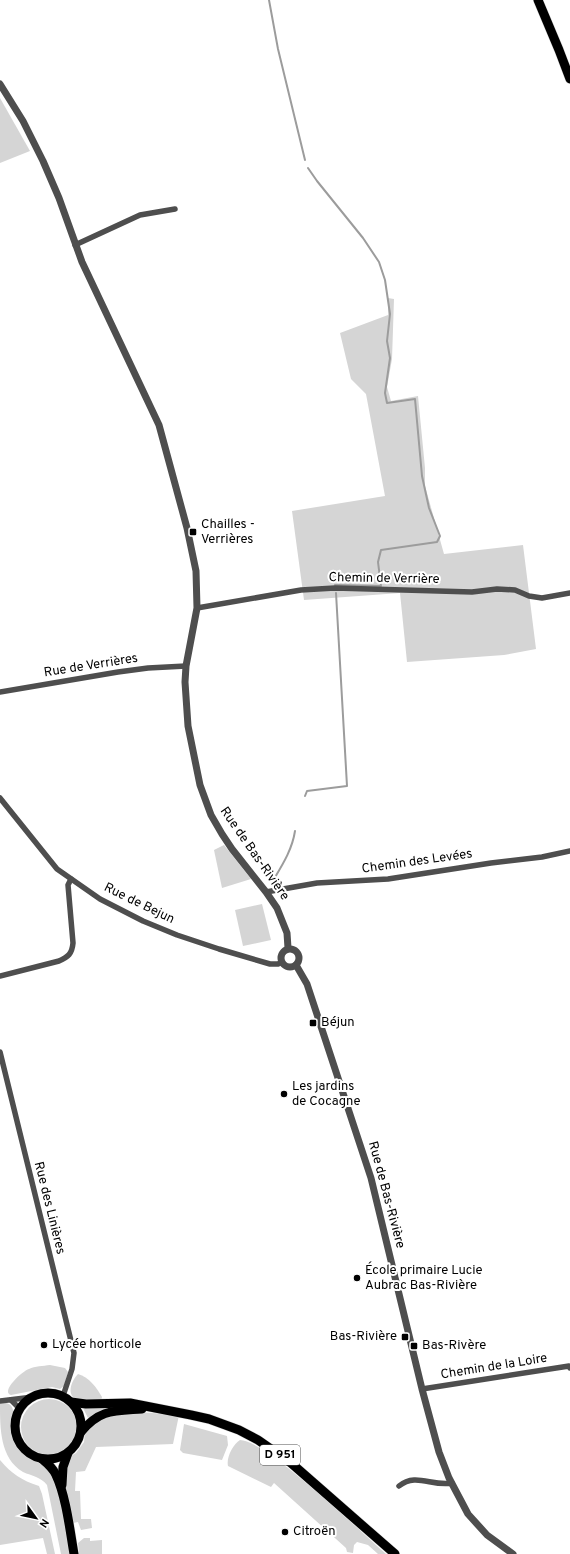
<svg xmlns="http://www.w3.org/2000/svg" width="570" height="1554" viewBox="0 0 570 1554" font-family="Overpass,sans-serif">
<style>
.green{fill:#d5d5d5}
.lines{fill:none;stroke-linecap:round;stroke-linejoin:round}
.stream{stroke:#9c9c9c;stroke-width:2}
.primary-casing{stroke:#dbdbdb;stroke-width:10}
.minor{stroke:#4e4e4e;stroke-width:5.5}
.tertiary{stroke:#4e4e4e;stroke-width:7}
.primary{stroke:#000;stroke-width:9}
.poi-dot{fill:#000;stroke:#fff;stroke-width:1.5}
.labels{text-anchor:middle;dominant-baseline:central;stroke-width:4;stroke-linejoin:round;paint-order:stroke}
.shield{fill:#fff;stroke:#4c4c4c;stroke-width:1}
.shield-label{font-size:12px;font-weight:bold;fill:#000}
.poi-label{font-size:13px;fill:#000;stroke:#fff;text-anchor:start}
.street-label{font-size:13px;fill:#000;stroke:#fff}
</style>
<rect width="100%" height="100%" fill="#fff"/>
<g class="green">
<polygon points="0,98 30,151 0,163"/>
<polygon points="388,298 394,299 392,359 387,387 391,401 418,396 425,468 425,486 444,554 523,545 536,649 504,655 407,662 400,593 304,600 292,511 385,496 366,394 351,379 340,333 388,315"/>
<polygon points="224,845 251,879 222,888 214,850"/>
<polygon points="262,904 271,940 243,946 235,910"/>
<path d="M50,1365L65,1368L68,1372L64,1386L60,1389L52,1387L11,1395C0,1392 22,1371 29,1369C35,1366 43,1366 50,1365Z"/>
<path d="M78,1374C89,1377 96,1387 102,1397L101,1401C94,1401 86,1401 79,1400C65,1397 71,1381 78,1374Z"/>
<circle cx="49" cy="1427" r="28"/>
<path d="M3,1402C22,1405 8,1425 14,1439C18,1447 24,1455 33,1459C36,1461 39,1460 42,1462C49,1467 53,1475 56,1482L71,1554H61L47,1485C41,1477 32,1476 23,1472C0,1458 0,1429 0,1403Z"/>
<polygon points="112,1406 112,1408 103,1410 88,1418 83,1408"/>
<polygon points="138,1412 179,1415 173,1444 96,1447 85,1471 76,1472 75,1491 80,1491 81,1519 91,1519 92,1528 81,1530 78,1522 73,1523 65,1487 65,1468 69,1457 76,1453 84,1442 85,1432 93,1422 109,1414"/>
<polygon points="184,1424 227,1436 228,1445 222,1460 183,1453 180,1450"/>
<path d="M240,1440C266,1440 362,1533 386,1554H378L368,1545L357,1542L354,1545L353,1553L347,1552L346,1548L274,1483L271,1487L228,1466C226,1458 233,1444 240,1440Z"/>
<path d="M0,1460C12,1474 21,1480 39,1486L42,1494L55,1554H47L43,1538L0,1545Z"/>
<polygon points="84,1538 90,1538 90,1541 102,1540 102,1554 79,1554 78,1543"/>
</g>
<g class="lines">
<g class="stream">
<polyline points="269,0 278,49 305,160"/>
<polyline points="308,168 317,181 363,238 379,262 385,280 390,314 387,341 390,358 385,393 387,403 415,399 422,476 429,508 440,536 437,542 381,550 378,562 381,586 335,585"/>
<polyline points="305,796 307,791 347,786 336,593"/>
<path d="M271,884C281,867 292,851 295,831"/>
</g>
<defs>
<g id="primary">
<polyline points="538,0 559,50 570,79"/>
<circle cx="48" cy="1426" r="33"/>
<polyline points="71,1402 86,1404 130,1403 191,1415 209,1419 239,1430 258,1440 291,1463 395,1554"/>
<path d="M81,1432C100,1409 114,1411 142,1409"/>
<path d="M42,1459C48,1464 53,1468 56,1475C66,1496 70,1531 74,1554"/>
<polyline points="62,1485 63,1467 68,1453"/>
</g>
</defs>
<use href="#primary" class="primary-casing"/>
<g class="minor">
<polyline points="75,245 140,215 175,209"/>
<polyline points="197,608 301,590 335,588 472,592 497,589 515,590 529,596 542,598 570,593"/>
<polyline points="0,692 118,672 148,668 186,666"/>
<polyline points="0,798 57,869 100,899 143,921 177,935 219,949 270,964 278,964 282,962"/>
<polyline points="266,892 317,883 388,879 491,863 542,857 570,851"/>
<path d="M0,976L59,961C68,957 72,954 73,943L68,885L71,879"/>
<polyline points="0,1052 74,1353 72,1369 63,1396"/>
<polyline points="422,1389 569,1366 570,1368"/>
<polyline points="11,1400 20,1409"/>
<polyline points="0,1401 33,1397"/>
<path d="M399,1486C416,1472 432,1487 452,1483"/>
</g>
<g class="tertiary">
<polyline points="0,84 23,121 43,161 59,198 82,262 159,425 187,528 196,571 197,608 186,666 185,682 188,726 200,785 211,815 222,834 232,849 266,892 277,908 287,933 288,948"/>
<circle cx="290" cy="958" r="9"/>
<polyline points="296,965 307,984 371,1178 422,1389 439,1452 449,1478 468,1514 487,1535 513,1554"/>
</g>
<use href="#primary" class="primary"/>
</g>
<g class="poi-dot">
<rect x="189" y="528" width="8" height="8" rx="2"/>
<rect x="309" y="1019" width="8" height="8" rx="2"/>
<circle cx="284" cy="1094" r="4"/>
<circle cx="357" cy="1278" r="4"/>
<rect x="401" y="1333" width="8" height="8" rx="2"/>
<circle cx="44" cy="1345" r="4"/>
<rect x="410" y="1342" width="8" height="8" rx="2"/>
<circle cx="285" cy="1532" r="4"/>
</g>
<g class="labels">
<rect class="shield" x="260" y="1445" width="40" height="20" rx="3"/>
<g class="shield-label">
<text x="280" y="1455">D 951</text>
</g>
<g class="poi-label">
<text x="201" y="525">Chailles -<tspan x="201" dy="15">Verrières</tspan></text>
<text x="321" y="1023">Béjun</text>
<text x="292" y="1087">Les jardins<tspan x="292" dy="15">de Cocagne</tspan></text>
<text x="365" y="1271">École primaire Lucie<tspan x="365" dy="15">Aubrac Bas-Rivière</tspan></text>
<text x="397" y="1337" text-anchor="end">Bas-Rivière</text>
<text x="52" y="1345">Lycée horticole</text>
<text x="422" y="1346">Bas-Rivère</text>
<text x="293" y="1532">Citroën</text>
</g>
<g class="street-label">
<text transform="translate(384 579) rotate(1)">Chemin de Verrière</text>
<text transform="translate(91 666) rotate(-9)">Rue de Verrières</text>
<text transform="translate(254 854) rotate(55)">Rue de Bas-Rivière</text>
<text transform="translate(417 862) rotate(-8)">Chemin des Levées</text>
<text transform="translate(139 904) rotate(26)">Rue de Bejun</text>
<text transform="translate(386 1195) rotate(75)">Rue de Bas-Rivière</text>
<text transform="translate(49 1208) rotate(76)">Rue des Linières</text>
<text transform="translate(494 1367) rotate(-9)">Chemin de la Loire</text>
</g>
</g>
<g transform="translate(36 1518) rotate(123)" stroke="#ffffff" stroke-width="3" paint-order="stroke">
<path d="M0-3L7 15L0 10L-7 15Z" fill="#000000"/>
<text y="-6" font-size="11" font-weight="bold" text-anchor="middle" fill="#000000">N</text>
</g>
</svg>
